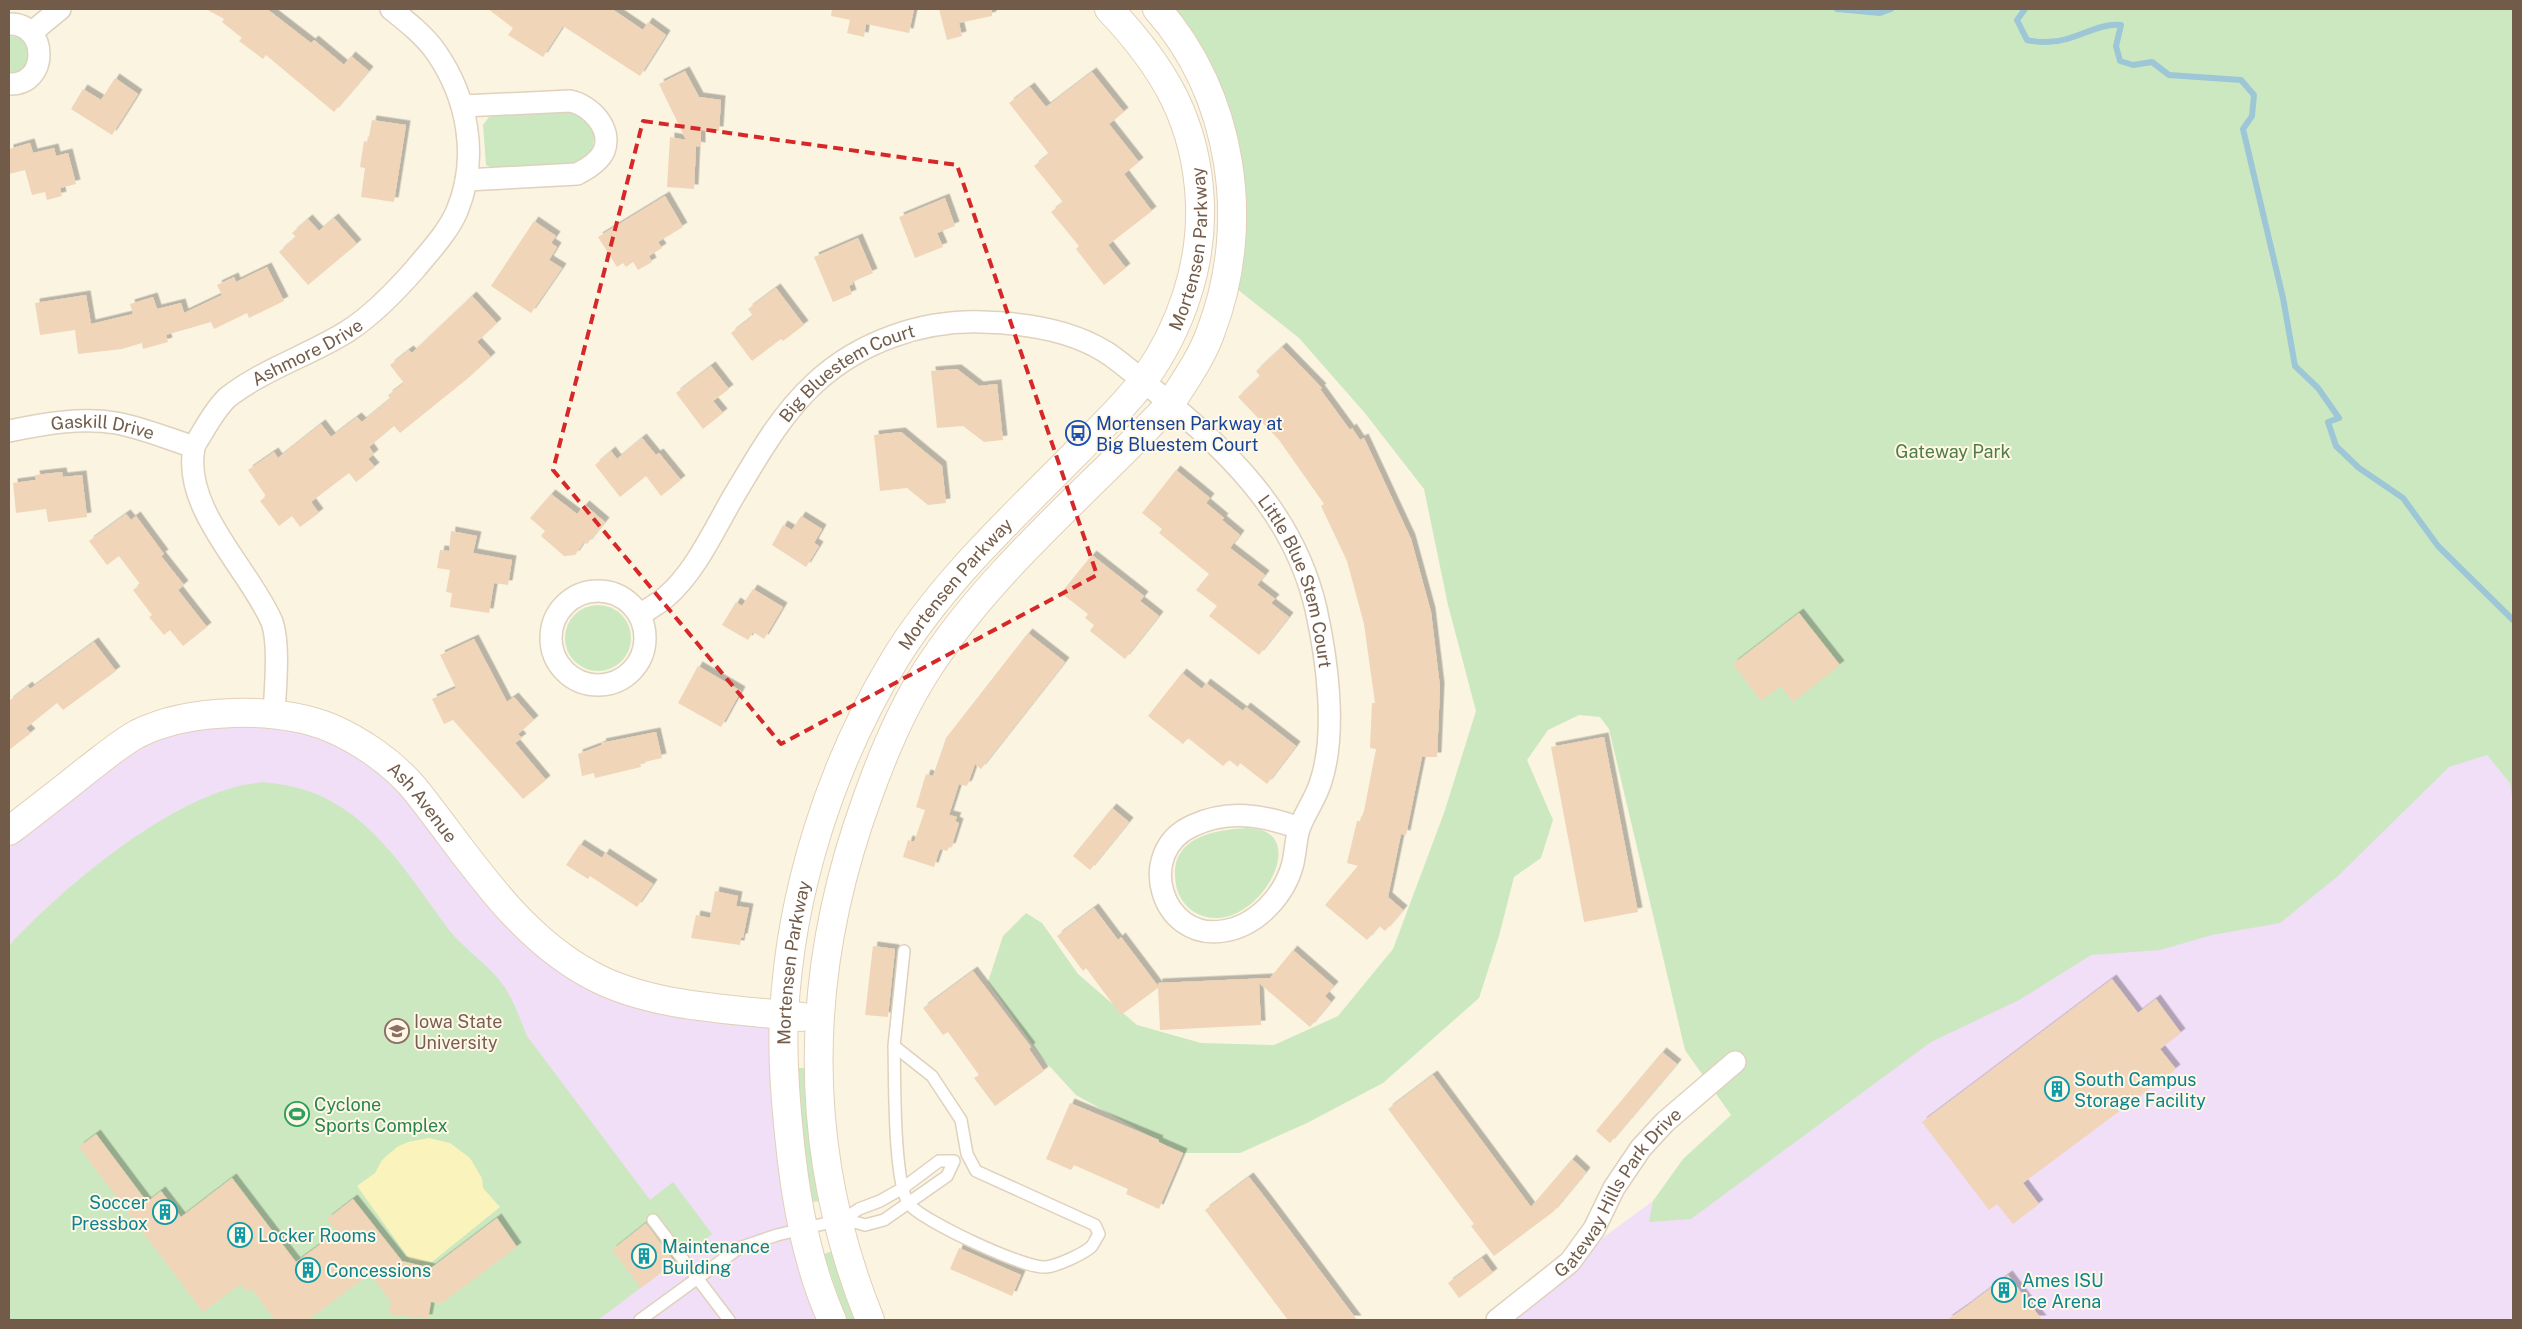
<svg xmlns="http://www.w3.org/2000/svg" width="2522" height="1329" viewBox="0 0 2522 1329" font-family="'Public Sans',sans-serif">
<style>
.education{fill:#f1def7}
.green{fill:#cce8c0}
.sand{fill:#fbf3bc}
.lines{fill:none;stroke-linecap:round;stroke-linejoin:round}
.stream{stroke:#9dc7d6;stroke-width:6}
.building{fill:#f0d5b9;filter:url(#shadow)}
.lane-casing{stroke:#dfd1bd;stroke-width:14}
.street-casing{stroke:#dfd1bd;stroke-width:24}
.secondary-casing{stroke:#e1d0b8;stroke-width:30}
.lane{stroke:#fff;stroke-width:11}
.street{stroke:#fff;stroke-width:21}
.secondary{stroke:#fff;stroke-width:28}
.marked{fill:none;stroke:#d62828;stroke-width:4;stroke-dasharray:10 6;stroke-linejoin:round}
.labels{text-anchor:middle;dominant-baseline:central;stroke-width:4;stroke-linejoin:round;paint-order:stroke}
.street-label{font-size:18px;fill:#725c49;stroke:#fff8e6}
.transit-label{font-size:18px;fill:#164399;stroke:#fff8e6;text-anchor:start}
.park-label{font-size:18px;fill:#4f7d43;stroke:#fff8e6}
.education-label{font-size:18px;fill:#785e54;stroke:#fff8e6;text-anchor:start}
.culture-label{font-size:18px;fill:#0d838f;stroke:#fff8e6;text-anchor:start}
.leisure-label{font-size:18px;fill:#27864d;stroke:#fff8e6;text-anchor:start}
</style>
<defs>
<filter id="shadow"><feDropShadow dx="4.5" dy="-4.5" stdDeviation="0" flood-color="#0004"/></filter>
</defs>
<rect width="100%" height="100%" fill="#fbf4e1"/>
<g class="education">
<polygon points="2513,602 2513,1320 1497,1320 1570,1262 1744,1134"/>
<polygon points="302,719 415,790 590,975 784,1015 785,1090 832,1320 9,1320 9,831 138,734"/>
</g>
<g class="green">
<polygon points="1157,9 2513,9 2513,803 2510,783 2487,755 2449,767 2338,876 2280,923 2212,935 2160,950 2091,955 2019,1000 1931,1042 1691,1219 1649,1222 1653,1201 1683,1159 1731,1115 1685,1050 1609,729 1600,717 1579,715 1548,730 1527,760 1553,820 1541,858 1514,877 1499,936 1479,998 1383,1083 1307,1123 1240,1153 1180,1153 1076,1095 1042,1058 988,982 1003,936 1026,913 1042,923 1078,974 1137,1025 1201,1043 1274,1045 1338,1016 1393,949 1444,813 1476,711 1448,605 1424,489 1364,412 1299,338 1227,281 1230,169"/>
<path d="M9,36C35,35 37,72 9,74Z"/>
<polygon points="570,111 586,118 595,133 592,151 578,165 496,170 486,165 483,125 489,117 495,115"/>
<circle cx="598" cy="638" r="33"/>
<path d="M262,782C279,784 295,786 311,792C374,815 411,879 449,930C463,947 480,959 495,975C511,992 518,1014 527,1036L650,1200L673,1182L712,1234L598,1320H9V946C61,889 157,809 232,788C242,785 252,784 262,782Z"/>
<path d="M1247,828C1253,829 1261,829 1266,832C1305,851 1245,942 1194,912C1185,906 1177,895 1176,884C1168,838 1212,830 1247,828Z"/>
<polygon points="797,1068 807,1068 821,1201 812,1202 802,1135"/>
<polygon points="833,1251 856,1320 846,1320 824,1254"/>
</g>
<polygon class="sand" points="429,1138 450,1143 470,1158 482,1178 483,1188 500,1207 432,1262 410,1260 357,1186 375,1173 382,1160 397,1147 408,1142"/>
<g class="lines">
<g class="stream">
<polyline points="1837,9 1880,13 1891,9"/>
<path d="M2025,9L2017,20L2027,40C2041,43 2054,43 2067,39C2085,34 2103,23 2121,25L2116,46L2120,61L2133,65L2152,62L2169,75L2241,80L2254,95L2252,116L2243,129L2283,298L2295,366L2318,388L2339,418L2328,422L2336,446L2359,468L2403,498L2438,546L2513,620"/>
</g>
</g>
<g class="building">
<polygon points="206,9 267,9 311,43 314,40 344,65 351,56 369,71 334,112 266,55 263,59 239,41 242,38 222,22 224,19"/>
<polygon points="488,9 612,9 643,30 648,22 666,35 640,76 563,26 543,57 508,35 513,28"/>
<polygon points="832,9 914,9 909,33 866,24 864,37 847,33 850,20 831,16"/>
<polygon points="939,9 992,9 992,16 959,23 962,36 947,40"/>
<polygon points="685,71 699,97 721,100 719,131 701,130 701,147 696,146 694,189 667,187 670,137 686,140 659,84"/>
<polygon points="1092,72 1124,112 1109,124 1139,162 1124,174 1152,211 1108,245 1126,268 1104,285 1076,249 1079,246 1051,212 1063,202 1034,166 1049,154 1009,103 1030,87 1046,107"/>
<polygon points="115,78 138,94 112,135 71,109 83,89 101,100"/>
<polygon points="372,120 406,125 394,202 361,197 365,168 360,167 364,141 368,142"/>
<polygon points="30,143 33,153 54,148 56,156 68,153 76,184 60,188 62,196 47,200 45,192 32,195 25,170 9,174 9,149"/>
<polygon points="665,196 683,227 658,242 662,248 649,256 652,262 638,270 633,262 626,267 623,263 617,267 598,237"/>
<polygon points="945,198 955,226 937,233 943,247 915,258 899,217"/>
<polygon points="334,218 357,244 308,285 279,252 296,237 292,233 308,219 319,231"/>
<polygon points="534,221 556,236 551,243 557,247 549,260 562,268 531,313 491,286"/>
<polygon points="858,238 873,273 852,282 853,284 849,286 852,294 833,302 814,257"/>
<polygon points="267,267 284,301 249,318 247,313 214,329 211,322 166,335 168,342 143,349 142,343 122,349 78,354 75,330 40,335 35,303 86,295 91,324 133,314 130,304 153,297 157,309 181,303 184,313 222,295 217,285 234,277 236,282"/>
<polygon points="776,288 804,325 783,341 781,339 752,361 731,333 753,316 748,309"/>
<polygon points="472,296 497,323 477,342 491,357 467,379 400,433 394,426 369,447 374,454 368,459 375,467 356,482 349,473 311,502 319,513 300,527 292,516 279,526 260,501 266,496 248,470 274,452 278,458 321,424 331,437 357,417 362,422 390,399 388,395 404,383 390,365 409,350 412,353"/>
<polygon points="1282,347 1322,388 1320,389 1350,430 1352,428 1360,440 1364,438 1411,539 1431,612 1440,687 1437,757 1422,757 1406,835 1401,834 1388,897 1403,910 1385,931 1379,926 1367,940 1325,905 1358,866 1347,863 1357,821 1360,821 1364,811 1376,749 1370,748 1372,703 1375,703 1364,624 1347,561 1321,506 1324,504 1279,440 1238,397 1260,376 1256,371"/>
<polygon points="711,366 729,389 713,401 723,413 703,429 676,393"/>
<polygon points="957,369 979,386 997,384 1003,440 984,442 963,426 937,428 931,371"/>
<polygon points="901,432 942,466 946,503 928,505 907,488 880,491 874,435"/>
<polygon points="642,438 656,455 659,453 681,480 661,496 646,476 620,497 595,465 611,451 617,459"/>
<polygon points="1176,470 1210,498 1206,503 1224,518 1222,520 1240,535 1230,548 1265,575 1257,585 1275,599 1271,603 1289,617 1259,655 1209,616 1217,606 1196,590 1209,574 1159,533 1162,529 1142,513"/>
<polygon points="62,472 63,477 82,475 87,517 48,522 46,509 16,513 13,483 36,480 35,475"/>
<polygon points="551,494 577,514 585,505 605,522 587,544 584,542 575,555 564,556 541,536 545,531 530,518"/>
<polygon points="126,514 131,520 136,516 164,554 161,556 184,585 178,590 207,627 183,646 170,630 164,635 149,617 152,615 133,590 140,584 119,556 107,565 89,541"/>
<polygon points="801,516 822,529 814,543 819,546 806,567 772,545 783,525 792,530"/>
<polygon points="451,531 477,536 473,553 512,560 508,585 494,583 489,613 450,607 452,593 446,592 450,570 437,568 440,550 449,551"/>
<polygon points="1092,555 1144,596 1140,601 1159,616 1125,659 1090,631 1094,625 1085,618 1088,614 1061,593"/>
<polygon points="753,589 783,607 764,639 753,632 748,640 722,625 736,602 742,606"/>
<polygon points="1799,613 1840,665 1793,702 1781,686 1761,701 1733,664"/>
<polygon points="1028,633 1065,662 981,769 975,764 968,784 966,786 959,784 949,815 957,817 955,821 959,823 951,848 949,847 947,851 940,849 934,867 903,857 908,840 914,842 925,810 916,807 926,774 933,776 946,738"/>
<polygon points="474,639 507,702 514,697 534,720 518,734 522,738 515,743 546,780 523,799 453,720 444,724 432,699 456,688 440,655"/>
<polygon points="94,642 116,671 63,710 57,703 26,728 31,733 9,750 9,701 28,686 30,689"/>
<polygon points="698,666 741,691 721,727 678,703"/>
<polygon points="1182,673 1202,689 1206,683 1243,711 1246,707 1296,746 1267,784 1240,763 1238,767 1229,760 1223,766 1188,738 1183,744 1148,716"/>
<polygon points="656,732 662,758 640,763 641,767 595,778 594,773 582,776 578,754 602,745 601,743"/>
<polygon points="1604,737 1638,912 1584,922 1551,747"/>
<polygon points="1112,808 1129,822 1090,870 1073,856"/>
<polygon points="580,844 602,858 605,853 653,884 637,907 590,876 588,879 566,865"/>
<polygon points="715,891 738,896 736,906 749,908 743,938 741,938 740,945 691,938 696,915 710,918"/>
<polygon points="1094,908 1118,940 1121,937 1158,986 1158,983 1270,978 1293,950 1334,986 1325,996 1331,1002 1310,1027 1259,983 1261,1025 1160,1030 1158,988 1121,1015 1086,968 1083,971 1057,936"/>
<polygon points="873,946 895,949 888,1017 865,1015"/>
<polygon points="973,971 1031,1047 1029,1049 1044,1071 995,1106 974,1078 979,1075 948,1032 943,1035 923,1008"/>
<polygon points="2112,979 2138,1013 2156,999 2181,1033 2160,1049 2176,1069 2023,1183 2039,1204 2013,1224 1997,1204 1989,1210 1922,1122"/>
<polygon points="1662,1052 1677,1064 1610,1143 1596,1131"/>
<polygon points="1433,1075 1531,1207 1572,1159 1586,1172 1553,1212 1494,1256 1471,1226 1474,1224 1388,1109"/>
<polygon points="1070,1103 1159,1140 1158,1142 1183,1153 1159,1209 1126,1194 1128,1189 1074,1165 1071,1170 1046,1159"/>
<polygon points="96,1134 147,1202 161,1191 181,1217 232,1178 296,1262 337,1232 327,1219 353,1199 402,1261 431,1268 497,1218 517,1247 442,1303 431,1302 428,1319 389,1314 391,1302 370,1274 308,1320 275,1320 251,1288 247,1292 241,1284 203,1312 79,1147"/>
<polygon points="1249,1177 1267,1200 1357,1320 1288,1320 1205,1210"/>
<polygon points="646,1223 675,1262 641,1288 612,1250"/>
<polygon points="959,1248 1021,1275 1012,1296 950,1269"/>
<polygon points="1482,1258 1493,1273 1459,1298 1448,1283"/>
<polygon points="2008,1275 2042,1320 1947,1320 1967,1306"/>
</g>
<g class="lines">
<defs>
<g id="lane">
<path d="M894,1046C895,1077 893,1182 909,1204C922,1221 1025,1269 1046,1267C1057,1266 1083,1254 1091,1247C1094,1244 1096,1238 1099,1234L1095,1225L976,1171L967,1154L961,1120L932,1076L894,1046L904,951"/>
<polyline points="653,1220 729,1320"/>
<polyline points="640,1320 739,1248 777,1235 844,1219 859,1209 880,1201 903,1188 939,1161 954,1161 947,1176 884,1220 865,1225 844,1219"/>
</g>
<g id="street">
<path d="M9,24C49,23 49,86 9,84"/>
<polyline points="31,33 60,9"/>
<path d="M463,106L570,101C590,105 613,128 604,151C599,162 587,169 577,174L466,180"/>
<path id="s1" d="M9,431C43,424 81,417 116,423C143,428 169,439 194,447"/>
<circle cx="598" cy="638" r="47"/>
<path id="s2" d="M640,615C648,609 658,604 666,597C695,572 713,532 732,499C756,459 780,415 815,383C859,342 922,320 982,322C1023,323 1068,329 1104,351C1119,360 1134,374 1148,385C1223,447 1293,509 1316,609C1327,659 1337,732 1321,781C1316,799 1303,815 1298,832C1296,842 1295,853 1293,863C1285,895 1257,926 1223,931C1161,941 1135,852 1192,826C1228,809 1263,815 1299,828"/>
<path id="s3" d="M274,715C275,690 280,645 272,622C250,570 182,509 194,448C195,443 200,437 202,433C209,421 218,406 228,397C264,369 310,355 348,331C374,314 396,291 416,268C430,251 448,232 457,211C479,158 468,98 436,52C425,36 406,21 391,9"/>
<path id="s4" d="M1497,1320L1570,1262L1594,1229L1614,1188L1641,1148L1665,1122L1735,1062"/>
</g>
<g id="secondary">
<path id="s5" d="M9,831C35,811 61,791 87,770C103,758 119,744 137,734C189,708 277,706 331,728C361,741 393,763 414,788C468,855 513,933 591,975C651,1008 735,1009 802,1017"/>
<path id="s6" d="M832,1320C806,1262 795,1197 789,1134C785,1095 782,1055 784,1016C790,892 831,764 895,659C943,581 1012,518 1076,453C1099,429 1126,405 1146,377C1181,327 1202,266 1200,204C1197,122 1164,67 1109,9"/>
<path d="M870,1320C800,1147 804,970 868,796C883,754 901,711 925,673C990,570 1088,492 1170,404C1185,381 1202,357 1211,331C1252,224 1233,95 1157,9"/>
</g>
</defs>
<use href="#lane" class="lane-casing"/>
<use href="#street" class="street-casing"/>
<use href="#secondary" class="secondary-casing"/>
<use href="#lane" class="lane"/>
<use href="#street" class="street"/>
<use href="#secondary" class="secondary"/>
</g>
<path class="marked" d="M643,121L957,165L1097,575L781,744L553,470Z"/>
<defs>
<symbol id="bus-ring" viewBox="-11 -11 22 22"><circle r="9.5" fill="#fff8e6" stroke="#1a4fb4" stroke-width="1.5"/><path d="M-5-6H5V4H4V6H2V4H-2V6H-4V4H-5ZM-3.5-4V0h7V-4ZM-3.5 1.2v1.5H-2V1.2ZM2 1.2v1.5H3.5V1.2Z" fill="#1a4fb4"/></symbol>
<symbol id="university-ring" viewBox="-11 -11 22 22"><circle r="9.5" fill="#fff8e6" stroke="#8d6e63" stroke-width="1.5"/><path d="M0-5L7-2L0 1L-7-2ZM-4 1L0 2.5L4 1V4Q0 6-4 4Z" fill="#8d6e63"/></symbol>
<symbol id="building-ring" viewBox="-11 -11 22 22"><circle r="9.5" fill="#fff8e6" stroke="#0f9aa8" stroke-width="1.5"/><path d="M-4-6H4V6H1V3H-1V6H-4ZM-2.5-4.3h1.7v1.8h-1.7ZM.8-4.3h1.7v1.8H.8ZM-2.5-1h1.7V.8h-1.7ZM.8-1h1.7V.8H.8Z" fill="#0f9aa8"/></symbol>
<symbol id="stadium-ring" viewBox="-11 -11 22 22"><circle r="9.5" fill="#fff8e6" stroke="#2e9e5b" stroke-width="1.5"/><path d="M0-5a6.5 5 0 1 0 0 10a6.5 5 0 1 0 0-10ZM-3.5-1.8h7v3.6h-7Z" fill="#2e9e5b"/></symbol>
</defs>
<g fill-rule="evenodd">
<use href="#bus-ring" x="1064" y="419" width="28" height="28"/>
<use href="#university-ring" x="383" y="1017" width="28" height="28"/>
<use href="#building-ring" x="2043" y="1075" width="28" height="28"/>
<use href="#stadium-ring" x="283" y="1100" width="28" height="28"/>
<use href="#building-ring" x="151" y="1198" width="28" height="28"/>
<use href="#building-ring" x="226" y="1221" width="28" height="28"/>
<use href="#building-ring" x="630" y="1242" width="28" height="28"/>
<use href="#building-ring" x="294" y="1256" width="28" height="28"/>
<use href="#building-ring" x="1990" y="1276" width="28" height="28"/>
</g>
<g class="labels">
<g class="street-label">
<text stroke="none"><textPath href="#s6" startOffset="1204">Mortensen Parkway</textPath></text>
<text stroke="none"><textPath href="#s3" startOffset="441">Ashmore Drive</textPath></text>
<text stroke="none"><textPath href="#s2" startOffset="326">Big Bluestem Court</textPath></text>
<text stroke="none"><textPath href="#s1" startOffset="95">Gaskill Drive</textPath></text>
<text stroke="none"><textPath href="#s2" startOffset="911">Little Blue Stem Court</textPath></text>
<text stroke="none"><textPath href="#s6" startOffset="784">Mortensen Parkway</textPath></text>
<text stroke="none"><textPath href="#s5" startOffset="479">Ash Avenue</textPath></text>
<text stroke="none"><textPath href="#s6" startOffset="364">Mortensen Parkway</textPath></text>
<text stroke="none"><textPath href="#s4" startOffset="178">Gateway Hills Park Drive</textPath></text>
</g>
<g class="transit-label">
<text x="1096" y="423">Mortensen Parkway at<tspan x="1096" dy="21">Big Bluestem Court</tspan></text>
</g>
<g class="park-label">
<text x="1953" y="451">Gateway Park</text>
</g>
<g class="education-label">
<text x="414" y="1021">Iowa State<tspan x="414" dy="21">University</tspan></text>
</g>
<g class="culture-label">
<text x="2074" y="1079">South Campus<tspan x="2074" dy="21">Storage Facility</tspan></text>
<text x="148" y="1202" text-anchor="end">Soccer<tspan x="148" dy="21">Pressbox</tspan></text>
<text x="258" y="1235">Locker Rooms</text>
<text x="662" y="1246">Maintenance<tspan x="662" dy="21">Building</tspan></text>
<text x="326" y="1270">Concessions</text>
<text x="2022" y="1280">Ames ISU<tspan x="2022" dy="21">Ice Arena</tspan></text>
</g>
<g class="leisure-label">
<text x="314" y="1104">Cyclone<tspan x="314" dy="21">Sports Complex</tspan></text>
</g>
</g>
<rect width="2522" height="1329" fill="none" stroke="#725c49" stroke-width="20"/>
</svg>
